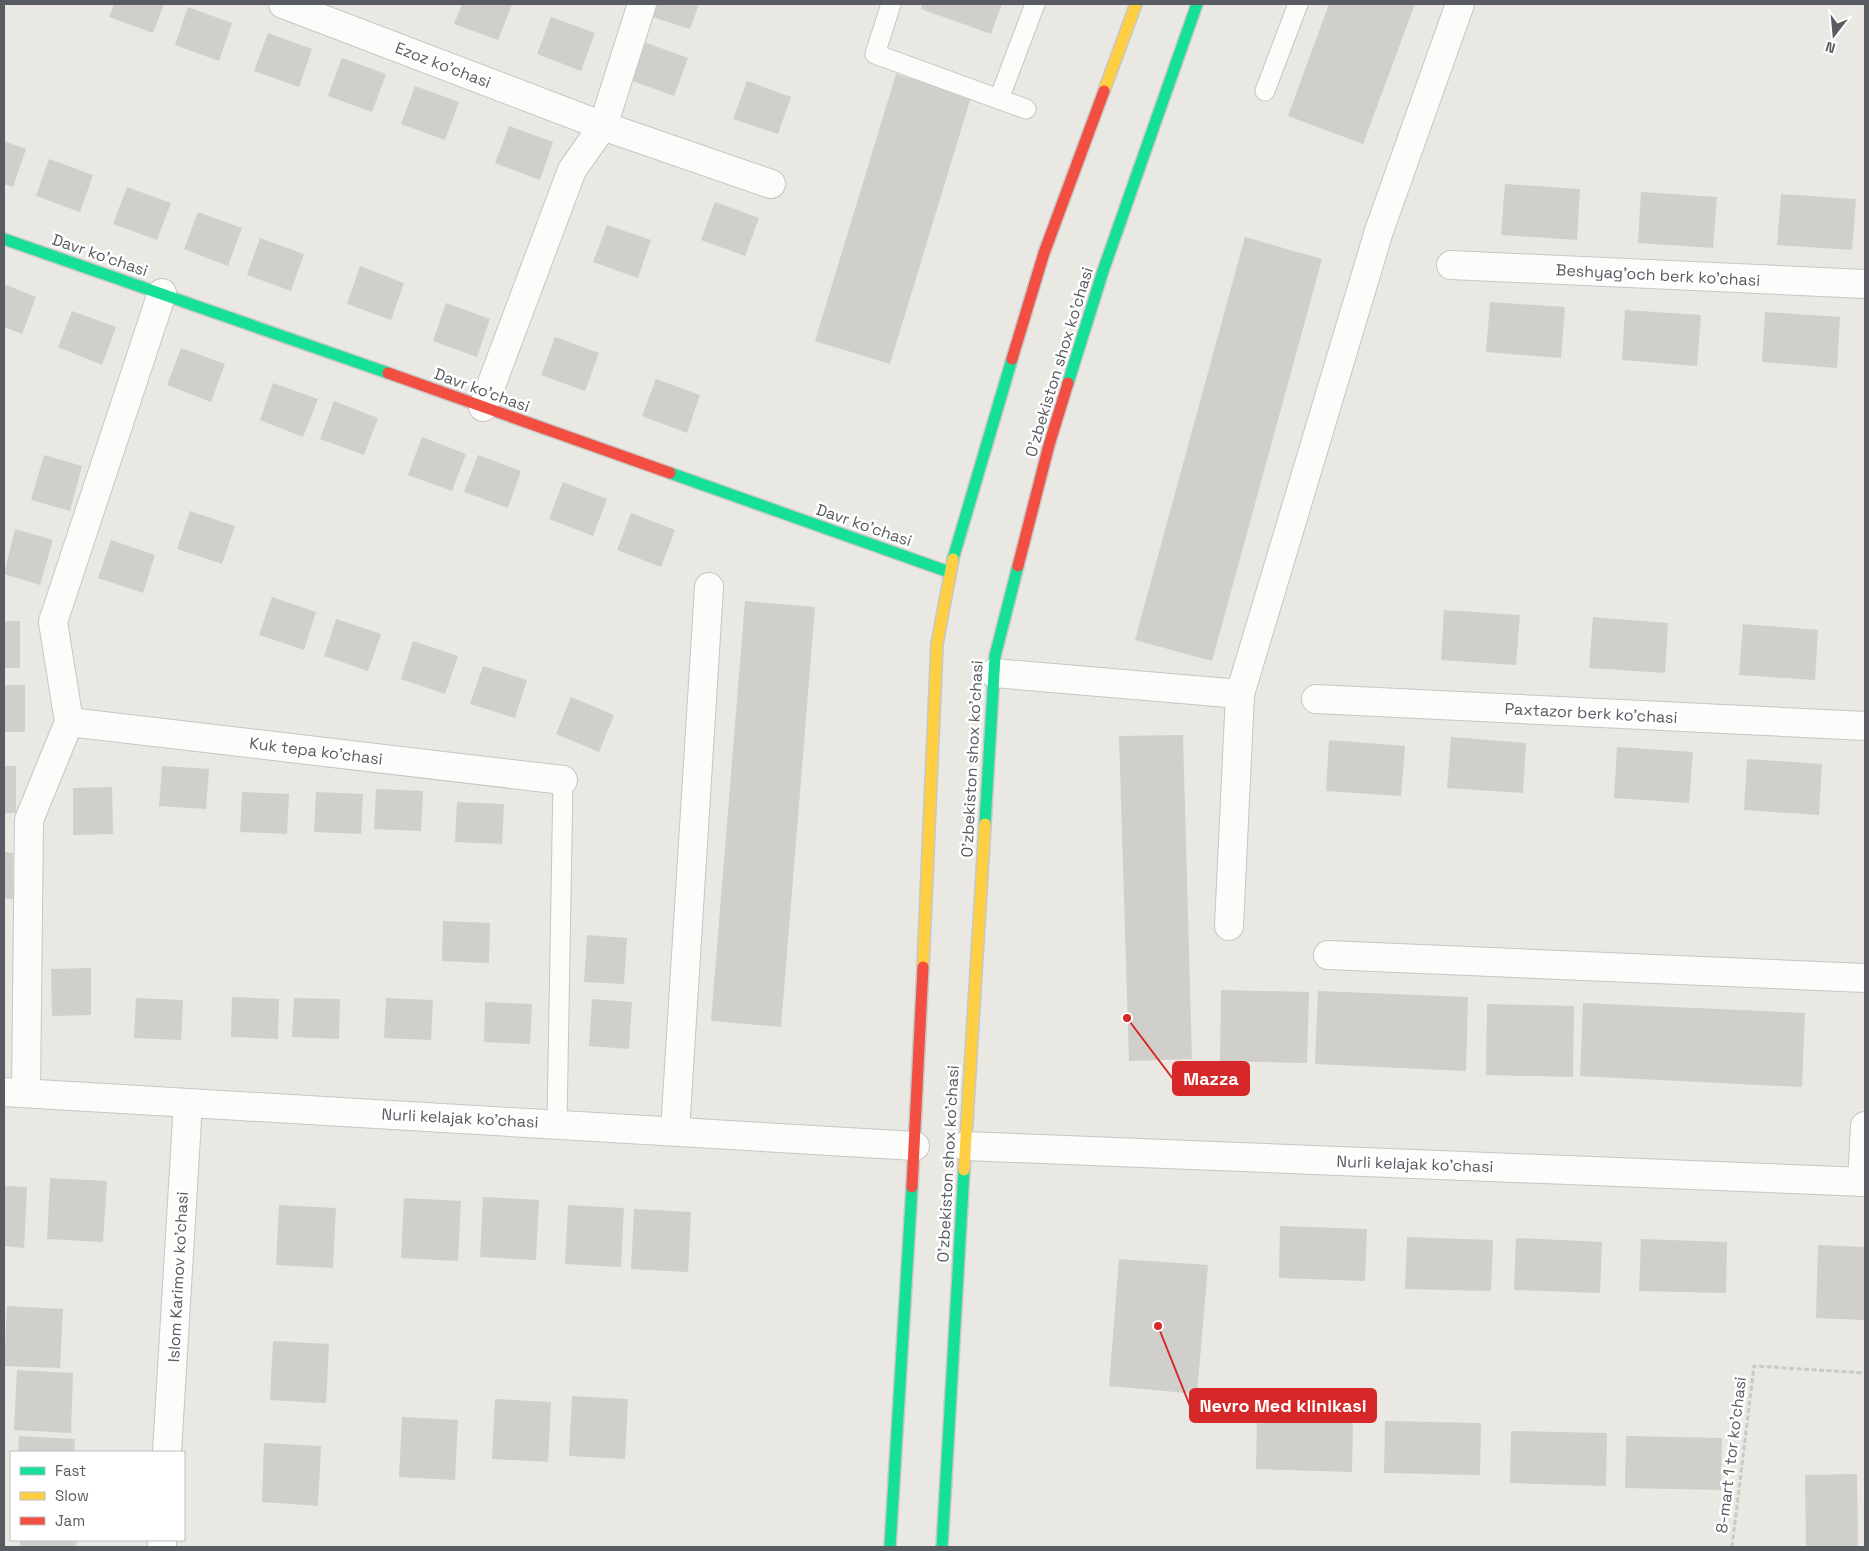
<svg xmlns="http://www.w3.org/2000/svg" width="1869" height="1551" viewBox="0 0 1869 1551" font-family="'Space Grotesk',sans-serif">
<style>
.building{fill:#d0cfcb}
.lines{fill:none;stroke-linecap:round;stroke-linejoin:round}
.lane-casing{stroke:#c5c6c5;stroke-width:21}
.street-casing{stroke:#c5c6c5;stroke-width:30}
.fast-casing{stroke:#c6c7c6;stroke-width:14}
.slow-casing{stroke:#c6c7c6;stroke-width:14}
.jam-casing{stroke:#c6c7c6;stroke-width:14}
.path{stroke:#c6cbc9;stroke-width:3;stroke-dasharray:5 2.5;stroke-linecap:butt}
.lane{stroke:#fcfcfb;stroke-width:19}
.street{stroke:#fcfcfb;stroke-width:28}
.fast{stroke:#16e098;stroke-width:11}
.slow{stroke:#ffcf43;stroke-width:11}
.jam{stroke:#f24e42;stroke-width:11}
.labels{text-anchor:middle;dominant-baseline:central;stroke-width:5;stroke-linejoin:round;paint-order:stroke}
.street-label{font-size:16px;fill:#585b61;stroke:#fff}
.leader{fill:none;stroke:#d62828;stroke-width:2}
.callout-dot{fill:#d62828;stroke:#fff;stroke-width:2}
.callout{fill:#d62828;stroke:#d62828;stroke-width:2}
.callout-label{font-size:18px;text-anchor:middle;font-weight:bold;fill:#fff}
</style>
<rect width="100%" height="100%" fill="#e9e8e2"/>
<g class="building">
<polygon points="114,4 164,4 153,33 109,17"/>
<polygon points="462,4 512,4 498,40 454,24"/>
<polygon points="657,4 699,4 690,29 652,17"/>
<polygon points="922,4 1002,4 991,34 921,9"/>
<polygon points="1329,4 1415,4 1363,144 1288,116"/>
<polygon points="188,7 232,23 219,61 175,45"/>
<polygon points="551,17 595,33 581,71 537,54"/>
<polygon points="268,33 312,49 299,87 254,71"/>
<polygon points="644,42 688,58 674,96 630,80"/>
<polygon points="342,58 386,74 372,112 328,96"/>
<polygon points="896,74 971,97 890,364 815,341"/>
<polygon points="747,81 791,97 778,134 733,119"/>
<polygon points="415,86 459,102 445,140 401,124"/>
<polygon points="509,126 553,142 540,180 495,163"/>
<polygon points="4,141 26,149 13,187 4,184"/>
<polygon points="49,159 93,175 80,212 36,196"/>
<polygon points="1505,184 1580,189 1577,240 1501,235"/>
<polygon points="127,187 171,203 157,240 113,224"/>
<polygon points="1641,192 1717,197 1713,248 1638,243"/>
<polygon points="1781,194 1856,199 1852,250 1777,245"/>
<polygon points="715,202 759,218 745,256 701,240"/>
<polygon points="198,212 242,228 228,266 184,249"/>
<polygon points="607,225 651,240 638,278 593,262"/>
<polygon points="1245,237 1322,259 1212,661 1135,640"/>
<polygon points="260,238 304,254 291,291 247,275"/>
<polygon points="360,266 404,283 391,320 347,304"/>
<polygon points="4,284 36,297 22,334 4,327"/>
<polygon points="1490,302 1565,307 1561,358 1486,352"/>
<polygon points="446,303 490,319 477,357 433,341"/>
<polygon points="1625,310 1701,315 1697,366 1622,360"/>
<polygon points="72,311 116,327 102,365 58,347"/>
<polygon points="1765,312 1840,317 1837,368 1762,362"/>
<polygon points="555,337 599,353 585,391 541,375"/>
<polygon points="181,348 225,364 211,402 167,385"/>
<polygon points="656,379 700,395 687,433 642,416"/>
<polygon points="273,383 318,399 303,437 260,420"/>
<polygon points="334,401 378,418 364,455 320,439"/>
<polygon points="422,437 466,454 452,491 408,475"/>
<polygon points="44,455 82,466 70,511 31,500"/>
<polygon points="478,455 521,471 508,508 464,492"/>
<polygon points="563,482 607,499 593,536 549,519"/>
<polygon points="190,511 235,526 222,564 177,549"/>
<polygon points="631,513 675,530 661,567 617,550"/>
<polygon points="15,529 53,540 40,585 4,574"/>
<polygon points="111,540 155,555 143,593 98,578"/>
<polygon points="272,597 316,612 304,650 259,635"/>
<polygon points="745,601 815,607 781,1027 711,1021"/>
<polygon points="1444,610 1520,615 1516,665 1441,660"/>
<polygon points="1593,617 1668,623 1665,673 1589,668"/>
<polygon points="336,619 381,634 368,671 324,656"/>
<rect x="4" y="621" width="16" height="47"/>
<polygon points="1743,624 1818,630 1815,680 1739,675"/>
<polygon points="413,641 458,656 445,694 401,679"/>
<polygon points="483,666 527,680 515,718 470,704"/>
<rect x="4" y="685" width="21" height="47"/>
<polygon points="571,697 614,715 599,752 556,734"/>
<polygon points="1183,735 1192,1059 1129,1061 1119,736"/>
<polygon points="1451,737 1526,743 1523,793 1447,788"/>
<polygon points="1329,740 1405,746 1401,796 1326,791"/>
<polygon points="1617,747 1693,752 1689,803 1614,798"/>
<polygon points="1747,759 1822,764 1819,815 1744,810"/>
<rect x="4" y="766" width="12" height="47"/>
<polygon points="162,766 209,769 206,809 159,806"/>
<polygon points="112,787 113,834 73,835 73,788"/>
<polygon points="376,789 423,791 421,831 374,829"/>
<polygon points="242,792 289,794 287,834 240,832"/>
<polygon points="316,792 363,794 361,834 314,832"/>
<polygon points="457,802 504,804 502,844 455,842"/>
<polygon points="4,852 13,853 13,899 4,899"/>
<polygon points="443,921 490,923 489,963 442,961"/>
<polygon points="587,935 627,938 624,984 584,982"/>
<polygon points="91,968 91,1015 52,1016 51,969"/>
<polygon points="1221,990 1309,992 1307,1063 1220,1061"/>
<polygon points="1318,991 1468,997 1466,1071 1315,1064"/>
<polygon points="232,997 279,999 278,1039 231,1037"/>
<polygon points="136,998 183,1000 181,1040 134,1038"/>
<polygon points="294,998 340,999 339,1039 292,1037"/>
<polygon points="386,998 433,1000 431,1040 384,1038"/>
<polygon points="592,999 632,1002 629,1049 589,1046"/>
<polygon points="485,1002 532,1004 530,1044 484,1042"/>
<polygon points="1583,1003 1805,1013 1802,1087 1580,1076"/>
<polygon points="1487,1004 1574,1006 1573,1077 1486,1075"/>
<polygon points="50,1178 107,1181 103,1242 47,1239"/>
<polygon points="4,1186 27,1187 24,1248 4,1246"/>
<polygon points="483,1197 539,1200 536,1260 480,1257"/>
<polygon points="404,1198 461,1201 458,1261 401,1258"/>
<polygon points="279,1205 336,1208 333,1268 276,1265"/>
<polygon points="568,1205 624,1208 621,1267 565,1264"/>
<polygon points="634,1209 691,1212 688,1272 631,1269"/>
<polygon points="1280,1226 1367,1229 1365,1281 1279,1278"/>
<polygon points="1407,1237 1493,1240 1491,1291 1405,1289"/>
<polygon points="1516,1238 1602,1242 1600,1293 1514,1290"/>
<polygon points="1641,1239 1727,1242 1726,1293 1639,1291"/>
<polygon points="1818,1245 1865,1247 1865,1320 1816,1318"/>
<polygon points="1119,1259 1208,1265 1197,1394 1109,1386"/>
<polygon points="7,1306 63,1309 60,1368 4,1366"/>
<polygon points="273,1341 329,1344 326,1403 270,1400"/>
<polygon points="17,1370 73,1373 71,1433 14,1430"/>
<polygon points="572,1396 628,1399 625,1459 569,1456"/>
<polygon points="495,1399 551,1402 548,1462 492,1459"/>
<polygon points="402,1417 458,1420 455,1480 399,1477"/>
<polygon points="1257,1417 1353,1420 1352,1472 1256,1469"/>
<polygon points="1385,1421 1481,1423 1480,1475 1384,1473"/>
<polygon points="1511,1431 1607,1433 1606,1486 1510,1483"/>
<polygon points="19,1436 75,1439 74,1452 18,1452"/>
<polygon points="1626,1436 1722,1438 1721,1490 1625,1488"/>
<polygon points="264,1443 321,1446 318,1506 262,1502"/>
<polygon points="1857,1474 1858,1547 1806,1547 1805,1475"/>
<polygon points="20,1540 77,1540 76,1547 20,1547"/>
</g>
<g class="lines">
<defs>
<g id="lane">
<polyline points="891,4 875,54 1026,109"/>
<polyline points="1265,91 1298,4"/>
<polyline points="999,99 1035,4"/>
<polyline points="557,1124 563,780"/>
</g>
<g id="street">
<polyline points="283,4 603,126 771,184"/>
<polyline points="1451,265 1865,284"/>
<polyline points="483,407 572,170 603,126 642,4"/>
<polyline points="994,673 1240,694"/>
<polyline points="1316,699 1865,726"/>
<polyline points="69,722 563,780"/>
<polyline points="1229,926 1240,694 1379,231 1460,4"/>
<polyline points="1328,955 1865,978"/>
<polyline points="4,1092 915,1146"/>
<polyline points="26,1093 29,820 69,722 53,622 162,293"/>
<polyline points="675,1131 709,587"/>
<polyline points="965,1146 1865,1182"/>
<polyline points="1862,1182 1865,1126"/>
<polyline points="167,1452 188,1103"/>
<polyline points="162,1547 162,1540"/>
</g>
<g id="fast">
<polyline points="4,239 388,373"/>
<polyline points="1068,383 1103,271 1197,4"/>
<polyline points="670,473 949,572"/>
<polyline points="953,559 1012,359"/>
<polyline points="985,824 995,656 1018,566"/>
<polyline points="890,1547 912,1187"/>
<polyline points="942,1547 964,1170"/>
</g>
<g id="slow">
<polyline points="1104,91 1136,4"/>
<polyline points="923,967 937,644 953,559"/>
<polyline points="964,1170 985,824"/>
</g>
<g id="jam">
<polyline points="1012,359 1044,253 1104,91"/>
<polyline points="388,373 670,473"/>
<polyline points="1018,566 1049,445 1068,383"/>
<polyline points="912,1187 923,967"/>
</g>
</defs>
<use href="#lane" class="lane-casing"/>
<use href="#street" class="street-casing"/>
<use href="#fast" class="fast-casing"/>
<use href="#slow" class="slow-casing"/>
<use href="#jam" class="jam-casing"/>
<polyline class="path" points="1732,1547 1754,1366 1865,1373"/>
<use href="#lane" class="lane"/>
<use href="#street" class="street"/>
<use href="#fast" class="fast"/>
<use href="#slow" class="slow"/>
<use href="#jam" class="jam"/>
</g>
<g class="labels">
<g class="street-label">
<text transform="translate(443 65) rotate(21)">Ezoz ko'chasi</text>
<text transform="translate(100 255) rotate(19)">Davr ko'chasi</text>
<text transform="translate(1658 275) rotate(3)">Beshyag'och berk ko'chasi</text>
<text transform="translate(1059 362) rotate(-73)">O'zbekiston shox ko'chasi</text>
<text transform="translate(482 390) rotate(20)">Davr ko'chasi</text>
<text transform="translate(864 525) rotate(19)">Davr ko'chasi</text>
<text transform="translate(1591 713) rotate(3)">Paxtazor berk ko'chasi</text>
<text transform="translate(316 751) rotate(7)">Kuk tepa ko'chasi</text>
<text transform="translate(972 759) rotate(-87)">O'zbekiston shox ko'chasi</text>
<text transform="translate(460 1118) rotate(3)">Nurli kelajak ko'chasi</text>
<text transform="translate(948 1164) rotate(-87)">O'zbekiston shox ko'chasi</text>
<text transform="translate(1415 1164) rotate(2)">Nurli kelajak ko'chasi</text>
<text transform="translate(178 1277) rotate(-87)">Islom Karimov ko'chasi</text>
<text transform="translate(1731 1455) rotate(-83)">8-mart 1 tor ko'chasi</text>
</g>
</g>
<path class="leader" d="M1127 1018L1173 1079M1158 1326L1190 1406"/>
<g class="callout-dot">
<circle cx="1127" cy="1018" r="5"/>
<circle cx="1158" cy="1326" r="5"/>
</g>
<g class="callout">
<rect x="1173" y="1062" width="76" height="33" rx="5"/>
<rect x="1190" y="1389" width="186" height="33" rx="5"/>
</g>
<g class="callout-label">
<text x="1211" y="1085">Mazza</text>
<text x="1283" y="1412">Nevro Med klinikasi</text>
</g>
<rect width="1869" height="1551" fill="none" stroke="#585b61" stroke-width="10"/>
<rect x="10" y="1451" width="175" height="90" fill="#ffffff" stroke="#bcbdc0"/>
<rect x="20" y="1467" width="25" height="8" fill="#16e098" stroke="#bcbdc0"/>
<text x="55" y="1476" font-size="15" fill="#585b61">Fast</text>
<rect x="20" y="1492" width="25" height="8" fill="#ffcf43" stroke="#bcbdc0"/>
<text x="55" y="1501" font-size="15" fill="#585b61">Slow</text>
<rect x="20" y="1517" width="25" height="8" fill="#f24e42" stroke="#bcbdc0"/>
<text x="55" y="1526" font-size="15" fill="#585b61">Jam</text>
<g transform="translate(1834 35) rotate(196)" stroke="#ffffff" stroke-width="4" paint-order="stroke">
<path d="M0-4L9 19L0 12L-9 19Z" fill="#585b61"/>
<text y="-8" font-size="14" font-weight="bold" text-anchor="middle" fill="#585b61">N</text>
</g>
</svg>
